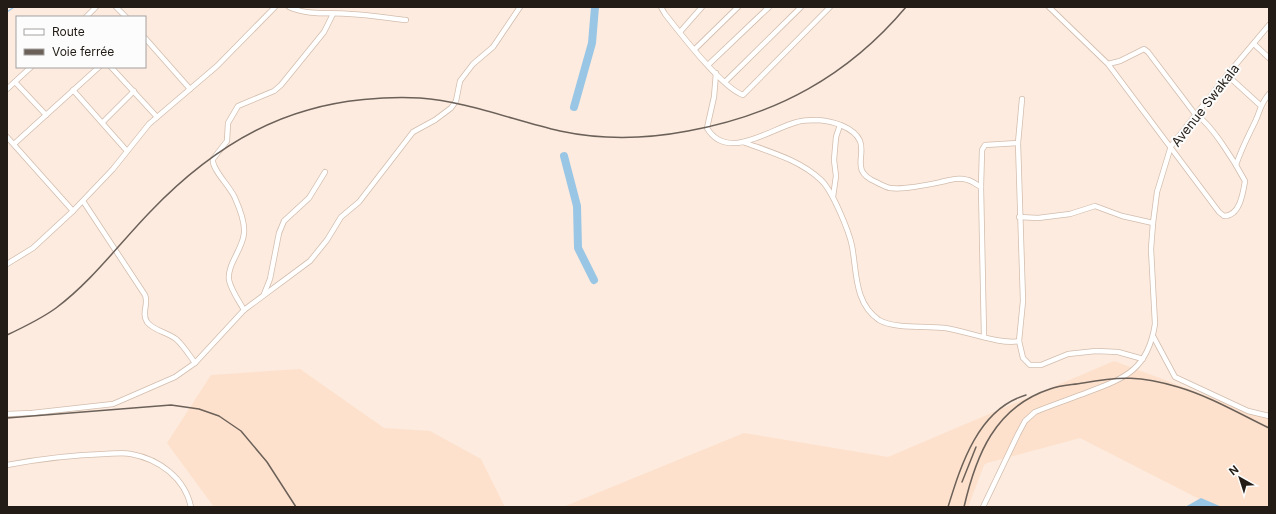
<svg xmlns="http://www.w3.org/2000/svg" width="1276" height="514" viewBox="0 0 1276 514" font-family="Inter,sans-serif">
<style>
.built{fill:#fde1cc}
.water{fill:#9ac6e5}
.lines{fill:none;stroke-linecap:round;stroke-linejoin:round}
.stream{stroke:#9ac6e5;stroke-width:1.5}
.river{stroke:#9ac6e5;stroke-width:8}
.street-casing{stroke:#d2bdae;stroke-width:6}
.street{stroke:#fff;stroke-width:4.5}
.rail{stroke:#6c6159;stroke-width:1.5}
.labels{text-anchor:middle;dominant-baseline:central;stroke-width:4;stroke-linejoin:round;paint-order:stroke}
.street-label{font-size:13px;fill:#231c16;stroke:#fcfcfc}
</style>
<rect width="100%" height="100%" fill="#fcebde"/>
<g class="built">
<polygon points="1114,361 1229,404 1269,416 1269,507 1215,507 1080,438 987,463 984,465 968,507 563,507 744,433 888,457"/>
<polygon points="300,369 384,428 430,431 481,459 505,507 214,507 167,443 211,375"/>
</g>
<polygon class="water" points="1201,498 1222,507 1185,507"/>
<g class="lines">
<polyline class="stream" points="7,12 14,7"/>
<g class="river">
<polyline points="574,107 592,43 595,7"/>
<polyline points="564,156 577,206 578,248 594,280"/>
</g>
<defs>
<g id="street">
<polyline points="116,7 126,17"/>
<path d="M289,7C309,16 330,12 350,14C369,15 388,18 406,20"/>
<path d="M661,7L665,14C680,33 722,88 743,95L830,7"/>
<path d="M1049,7L1108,64L1219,212L1224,216C1240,216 1243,193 1245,181C1236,164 1211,123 1195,114L1148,52L1144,49L1120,61L1108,64"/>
<polyline points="86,17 96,7"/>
<polyline points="680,32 702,7"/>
<polyline points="145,38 190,89"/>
<polyline points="1254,44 1269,58"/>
<polyline points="695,49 738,7"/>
<polyline points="708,65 769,7"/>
<polyline points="111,67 157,117"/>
<path d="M716,73L714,97L707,128C727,162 770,129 797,122C803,120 812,120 818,120C832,121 854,127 860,141C866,156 850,171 876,182C880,184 885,187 890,188C904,190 927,185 941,182C950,180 958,177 968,180C972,181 977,185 981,187"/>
<polyline points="1227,75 1260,105"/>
<polyline points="15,82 46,115"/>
<polyline points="725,82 801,7"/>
<polyline points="7,89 31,67"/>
<polyline points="73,90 127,151"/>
<polyline points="1022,99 1018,143 1023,301 1019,341 1023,358 1030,365 1041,365 1068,354 1096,351 1118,352 1143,359"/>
<polyline points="103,122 134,91"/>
<polyline points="7,137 73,211"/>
<path d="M743,142C770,152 800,160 821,180C832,190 849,231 852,246C857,272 854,303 879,320C894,329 927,326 945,328C966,331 1000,345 1019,341"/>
<polyline points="14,144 99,67"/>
<path d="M1236,165C1241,150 1248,136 1255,122C1261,110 1259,106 1269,94"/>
<polyline points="833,197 836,176 834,160 836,137 840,125"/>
<path d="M83,201L145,295C149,304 141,313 147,322C154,331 167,332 176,339C184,346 189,355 195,363"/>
<polyline points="1019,217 1038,218 1070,214 1095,206 1122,216 1153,223"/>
<polyline points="7,264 33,248 73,211 113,169 149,124 217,66 275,7"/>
<polyline points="264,294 270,279 279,233 284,221 309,198 325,172"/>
<path d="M244,310C239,301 231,290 229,280C227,264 243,249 244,233C245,223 239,207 235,198C230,186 211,169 213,159L227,141L228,123L238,106L274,91L281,85L324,32L333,14"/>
<polyline points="984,336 981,187 982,150 985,145 1018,143"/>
<polyline points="1153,336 1175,377 1248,411 1269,416"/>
<polyline points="7,414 32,413 113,404 175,377 195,363 244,310 310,261 327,240 341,217 359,202 413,132 435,120 451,108 456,101 460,81 473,64 493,47 520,7"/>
<path d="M7,465C39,459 71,455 104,454C112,454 123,452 131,454C159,459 185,478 191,507"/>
<path d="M983,507L1018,434L1025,421L1035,412C1052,405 1070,399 1088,392C1126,378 1148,369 1155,324L1151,249L1153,223L1157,192L1171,146L1227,75L1269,25"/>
</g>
</defs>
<use href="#street" class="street-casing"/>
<use href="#street" class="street"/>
<g class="rail">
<path d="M7,335C24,327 41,319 56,308C92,281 119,244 150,212C193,167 247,127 308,110C341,100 386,96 420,98C465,101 516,121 560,131C602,140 646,139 688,131C776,115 848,76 906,7"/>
<polyline points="7,418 171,405 199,409 219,416 241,431 267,462 296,507"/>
<polyline points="962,482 976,447"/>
<path d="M948,507C961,465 978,409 1026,395"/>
<path d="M964,507C976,455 995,407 1050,389C1060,385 1072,385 1083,383C1120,376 1141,376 1178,387C1209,396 1240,414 1269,428"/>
</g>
</g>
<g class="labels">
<g class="street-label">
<text transform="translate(1205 105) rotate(-52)">Avenue Swakala</text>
</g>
</g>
<rect width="1276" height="514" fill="none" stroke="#231c16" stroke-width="16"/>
<rect x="16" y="16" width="130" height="52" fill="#fcfcfc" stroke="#a5a2a0"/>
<rect x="24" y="29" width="20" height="6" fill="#ffffff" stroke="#a5a2a0"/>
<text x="52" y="36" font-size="12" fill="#231c16">Route</text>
<rect x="24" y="49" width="20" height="6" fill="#6c6159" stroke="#a5a2a0"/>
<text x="52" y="56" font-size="12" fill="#231c16">Voie ferrée</text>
<g transform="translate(1240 478) rotate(321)" stroke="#fcfcfc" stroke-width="3" paint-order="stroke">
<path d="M0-3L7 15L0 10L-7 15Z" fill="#231c16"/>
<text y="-6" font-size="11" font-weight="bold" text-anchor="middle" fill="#231c16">N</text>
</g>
</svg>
